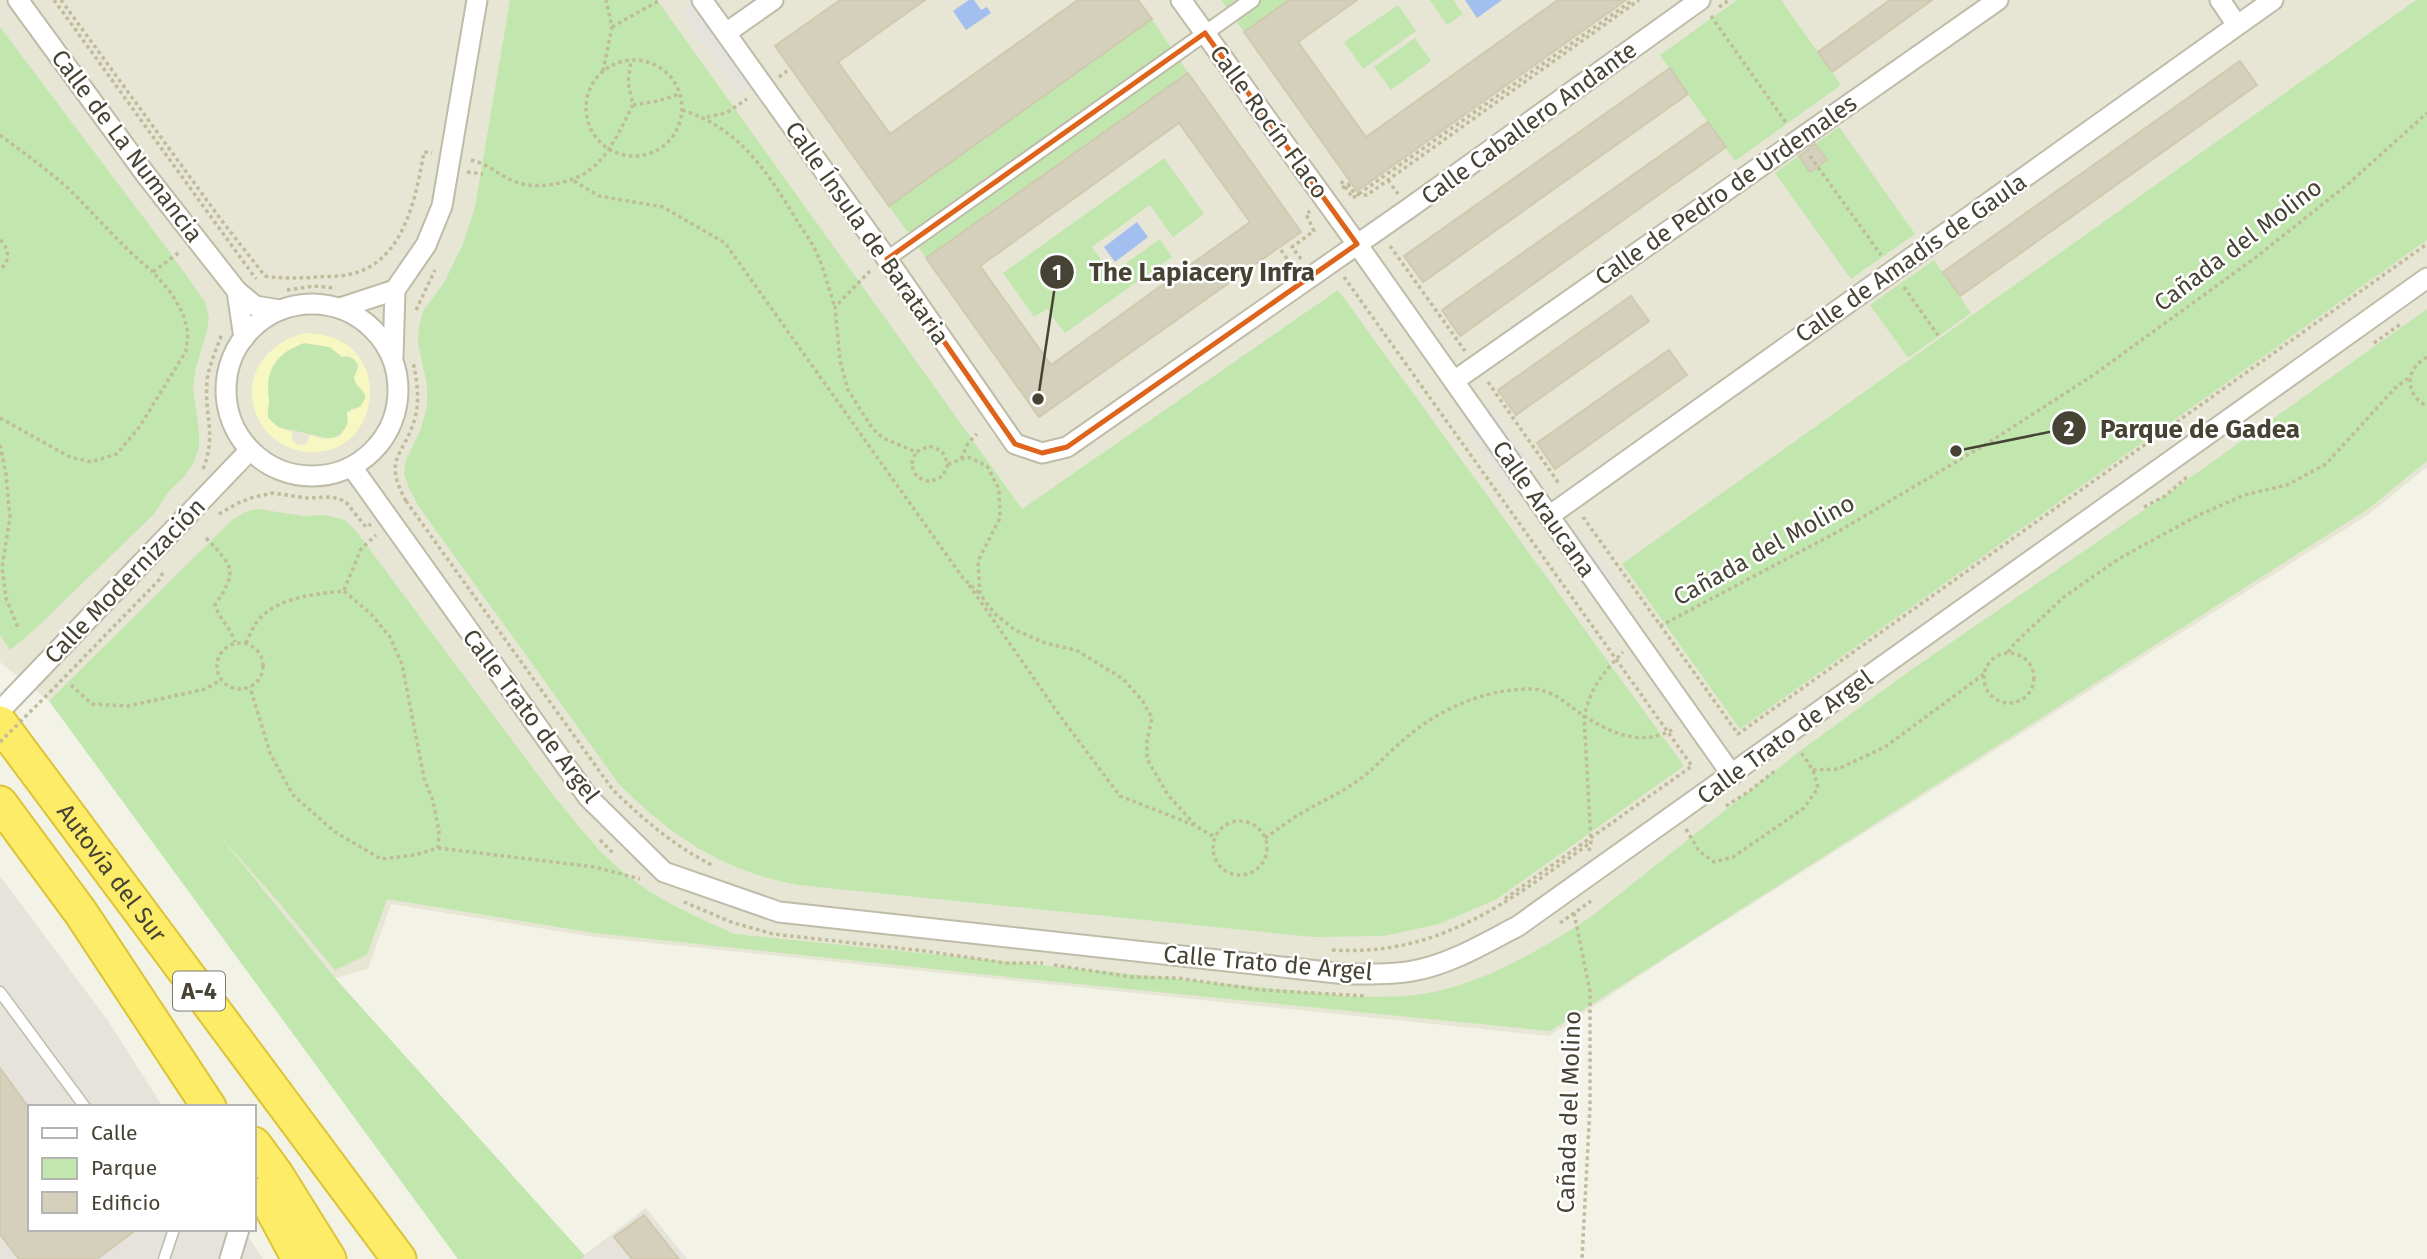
<svg xmlns="http://www.w3.org/2000/svg" width="2427" height="1259" viewBox="0 0 2427 1259" font-family="'Fira Sans',sans-serif">
<style>
.residential{fill:#e7e5d4}
.industrial{fill:#e5e3db}
.green{fill:#c1e7af}
.sand{fill:#f7f7c2;fill-rule:evenodd}
.parking{fill:#e4e3de}
.water{fill:#a2bff0}
.building{fill:#d4d0bb;stroke:#cfcaaf;stroke-width:2;fill-rule:evenodd}
.lines{fill:none;stroke-linecap:round;stroke-linejoin:round}
.service-casing{stroke:#bebca9;stroke-width:13}
.pedestrian-casing{stroke:#bebca9;stroke-width:18}
.minor-casing{stroke:#bebca9;stroke-width:23}
.motorway-casing{stroke:#dcc436;stroke-width:37}
.path{stroke:#c0bb9a;stroke-width:3.5;stroke-dasharray:3.5 3.5;stroke-linecap:butt}
.service{stroke:#fff;stroke-width:10}
.pedestrian{stroke:#fff;stroke-width:14}
.minor{stroke:#fff;stroke-width:19}
.motorway{stroke:#fdec67;stroke-width:33}
.path-bridge{stroke:#c0bb9a;stroke-width:3.5;stroke-dasharray:3.5 3.5;stroke-linecap:butt}
.marked{fill:none;stroke:#de641c;stroke-width:5;stroke-linejoin:round}
.labels{text-anchor:middle;dominant-baseline:central;stroke-width:5;stroke-linejoin:round;paint-order:stroke}
.shield{fill:#fff;stroke:#7e7b72;stroke-width:2}
.shield-label{font-size:23px;font-weight:bold;fill:#464335}
.street-label{font-size:24px;fill:#464335;stroke:#fff}
.leader{fill:none;stroke:#464335;stroke-width:2.5}
.callout-dot{fill:#464335;stroke:#fff;stroke-width:2.5}
.mark-label{font-size:21px;text-anchor:middle;font-weight:bold;fill:#fff}
.callout-label{font-size:26px;text-anchor:middle;font-weight:bold;fill:#464335;stroke:#fff;stroke-width:5;stroke-linejoin:round;paint-order:stroke}
</style>
<rect width="100%" height="100%" fill="#f3f2e6"/>
<polygon class="residential" points="0,0 2427,0 2427,467 2369,514 1671,955 1549,1036 595,937 391,904 368,969 335,978 202,816 93,728 49,701 0,662"/>
<g class="industrial">
<polygon points="0,876 108,1021 163,1107 30,1107 30,1229 243,1229 263,1259 0,1259"/>
<polygon points="646,1208 687,1259 579,1259"/>
</g>
<g class="green">
<path d="M510,0H657L1022,509L1338,290L1684,766L1497,899L1439,924L1384,936L1313,937L827,888C811,886 794,885 779,881C712,864 667,832 619,784L419,507L409,488L404,474L406,460L420,431L427,407V385L418,343L419,327L423,311L444,283L463,244L475,207Z"/>
<polygon points="1221,0 1289,0 1244,32"/>
<polygon points="1430,0 1453,0 1463,14 1447,25"/>
<polygon points="1737,0 1781,0 1841,85 1735,161 1660,55"/>
<polygon points="2416,0 2427,0 2427,240 1740,729 1622,564"/>
<polygon points="1398,5 1416,31 1363,69 1344,42"/>
<polygon points="1152,19 1188,73 926,258 889,206"/>
<polygon points="0,27 168,250 205,302 209,317 207,331 196,367 193,387 199,432 199,447 194,462 184,477 170,490 153,515 33,631 10,650 0,635"/>
<polygon points="1415,38 1431,61 1391,90 1374,67"/>
<polygon points="1839,127 1915,234 1851,279 1775,173"/>
<polygon points="1164,158 1204,214 1173,237 1150,205 1092,247 1111,274 1160,239 1172,257 1065,333 1047,309 1034,317 1003,273"/>
<polygon points="1934,260 1971,313 1908,358 1870,305"/>
<path d="M2427,309V461L2368,509L1550,1031L1018,978L595,933L387,899L367,955L335,970L276,899L219,835L335,978L585,1256L581,1259H458L49,701L232,520L245,512L258,509L303,516L325,515L345,520L356,531L553,795C575,821 596,850 622,871C655,899 696,917 735,934L1357,997C1378,996 1401,998 1422,994C1483,984 1541,950 1592,916L1800,751L1911,670L2170,492Z"/>
<path d="M304,343L330,347L342,357C361,355 358,371 356,385L365,393C367,403 360,408 351,409L345,431L331,439L278,427L268,418C263,382 267,357 304,343Z"/>
</g>
<path class="sand" d="M305,333C404,334 381,471 297,450C282,446 268,436 260,422C237,381 265,343 305,333ZM304,343L330,347L342,357C350,354 356,359 359,366L354,377L355,382L362,390L366,397L360,407L347,412L348,424L339,437L323,439L310,435L306,444L298,445L292,440V432L278,427L268,418C267,411 269,407 269,401C265,370 274,354 304,343Z"/>
<g class="parking">
<polygon points="693,3 751,85 738,94 680,11"/>
<polygon points="1491,407 1536,471 1530,475 1485,411"/>
<polygon points="1473,427 1515,486 1509,490 1467,432"/>
<polygon points="1578,529 1623,593 1617,597 1572,533"/>
</g>
<g class="water">
<polygon points="969,0 974,0 981,10 987,7 991,13 966,30 953,11"/>
<polygon points="1465,0 1502,0 1477,18"/>
<polygon points="1137,222 1148,237 1115,262 1104,247"/>
</g>
<g class="building">
<polygon points="840,0 925,0 838,62 890,134 1078,0 1138,0 1152,19 889,206 775,46"/>
<polygon points="1289,0 1357,0 1298,42 1366,137 1558,0 1626,0 1357,191 1244,32"/>
<polygon points="1890,0 1932,0 1832,72 1818,52"/>
<polygon points="2240,61 2257,85 1960,296 1943,272"/>
<polygon points="1670,68 1688,94 1423,282 1404,256"/>
<path d="M1188,73L1301,232L1039,417L926,258ZM1179,123L1250,222L1051,365L980,266Z"/>
<polygon points="1708,122 1726,147 1460,336 1442,310"/>
<polygon points="1815,144 1827,160 1810,172 1799,156"/>
<polygon points="1631,296 1649,321 1516,415 1498,390"/>
<polygon points="1669,350 1687,375 1555,469 1537,443"/>
<polygon points="0,1068 30,1109 30,1229 137,1229 97,1259 19,1259 0,1234"/>
<polygon points="644,1215 679,1259 632,1259 614,1237"/>
</g>
<g class="lines">
<defs>
<g id="service">
<polyline points="0,992 85,1107"/>
<polyline points="164,1259 174,1229"/>
</g>
<polyline id="pedestrian" points="887,259 1252,0"/>
<g id="minor">
<polyline points="18,0 146,175 237,291 255,306 280,310"/>
<polyline points="702,0 887,259 1015,444 1042,453 1067,447 1408,209 1700,0"/>
<polyline points="1181,0 1357,244 1732,775"/>
<polyline points="2220,0 2237,25"/>
<polyline points="726,33 773,0"/>
<polyline points="237,291 244,338"/>
<circle cx="312" cy="390" r="86"/>
<polyline points="340,308 395,290"/>
<polyline points="393,357 395,290 426,245 442,206 477,0"/>
<polyline points="1454,381 1998,0"/>
<path d="M352,467L588,797L664,872L779,912L1346,974C1368,974 1390,975 1412,971C1449,965 1485,943 1518,926L2427,278"/>
<polyline points="1549,516 2273,0"/>
<polyline points="0,711 250,450"/>
<polyline points="230,1259 239,1229"/>
</g>
<g id="motorway">
<path id="s1" d="M0,723L399,1259"/>
<polyline points="0,803 81,913 209,1107"/>
<polyline points="254,1144 276,1174 329,1259"/>
<polyline points="264,1194 299,1259"/>
</g>
</defs>
<use href="#service" class="service-casing"/>
<use href="#pedestrian" class="pedestrian-casing"/>
<use href="#minor" class="minor-casing"/>
<use href="#motorway" class="motorway-casing"/>
<g class="path">
<polyline points="54,0 256,279"/>
<path d="M61,0L222,221L265,276C284,279 301,278 319,277C329,276 341,277 351,274C404,262 416,197 424,152L432,153"/>
<polyline points="1719,7 1729,0"/>
<polyline points="1711,16 1787,124"/>
<polyline points="612,27 660,0"/>
<circle cx="634" cy="108" r="48"/>
<polyline points="603,71 612,27 606,0"/>
<polyline points="779,77 787,71"/>
<polyline points="633,105 658,101 680,94"/>
<path d="M682,110C739,128 766,170 796,219C803,231 813,243 818,256C825,272 829,290 835,307"/>
<polyline points="707,117 726,113 747,99"/>
<path d="M0,135C26,155 53,173 76,196C101,222 125,249 153,272"/>
<polyline points="1810,156 1881,255"/>
<path d="M471,160C492,165 499,177 519,183C533,187 549,186 563,182C603,173 615,139 633,105L628,83L631,60"/>
<polyline points="467,172 483,174"/>
<polyline points="1388,180 1398,194"/>
<polyline points="574,181 599,196 663,207 725,243 963,578 980,594"/>
<polyline points="1341,181 1353,198 1633,0"/>
<polyline points="1342,188 1348,184 1355,194 1367,195 1639,0"/>
<path d="M0,240C10,249 10,261 0,270"/>
<polyline points="1390,246 1465,351"/>
<polyline points="1281,250 1292,266"/>
<polyline points="1301,259 1292,247 1314,231 1306,214 1310,211"/>
<polyline points="870,271 835,307 840,361 848,390 872,428 883,438 916,452 929,446 942,451 948,464 943,476 930,482 917,477 911,465 916,452"/>
<polyline points="1344,277 1692,766 1503,900"/>
<polyline points="1904,287 1940,338"/>
<polyline points="287,290 314,286 335,288"/>
<polyline points="416,310 435,270"/>
<polyline points="2374,343 2402,323"/>
<path d="M2427,357C2405,369 2404,394 2427,406"/>
<polyline points="1488,382 1560,485"/>
<polyline points="0,418 70,457 91,462 117,454 140,426 186,351 188,332 183,314 172,294 153,272 181,251"/>
<polyline points="0,445 6,474 10,517 2,568 6,598 19,630"/>
<polyline points="961,459 968,443 977,434"/>
<polyline points="948,464 968,457 987,466 999,489 1000,518 978,561 980,594 994,613 1015,630 1045,643 1076,650 1123,679 1142,700 1152,718 1147,741 1147,759 1168,795 1197,827 1215,837"/>
<path d="M203,469C217,435 204,414 207,381C209,364 217,349 222,333"/>
<path d="M406,501L613,790C644,820 674,846 712,865"/>
<path d="M406,501C382,457 404,457 415,418C420,400 417,380 413,362"/>
<polyline points="2144,507 2165,496 2189,475"/>
<polyline points="219,514 238,503 254,497 273,493 306,498 332,497 345,501 366,527 371,524"/>
<polyline points="1583,517 1738,734 2427,244"/>
<path d="M206,538C234,567 238,571 215,605C219,619 231,628 235,642"/>
<polyline points="969,585 1060,716 1120,796 1194,825"/>
<polyline points="344,590 361,549 376,535"/>
<polyline points="1660,626 1839,531 1988,443 2092,376 2255,258 2348,184 2427,113"/>
<circle cx="240" cy="666" r="23"/>
<path d="M246,643C249,637 252,629 256,623C275,597 315,594 344,591L371,614L390,637L402,664L424,778L433,801L439,831L438,848L415,855L381,859L335,832L293,795L270,753L250,687"/>
<polyline points="2008,652 2015,643 2065,596 2120,558 2197,516 2244,495 2287,485 2326,464 2395,388 2410,377"/>
<circle cx="2009" cy="678" r="25"/>
<polyline points="71,685 92,704 128,706 205,689 221,680"/>
<polyline points="50,692 160,579 163,572"/>
<polyline points="1813,770 1838,769 1885,747 1984,674"/>
<polyline points="1726,806 1748,792 1776,770"/>
<circle cx="1240" cy="848" r="27"/>
<polyline points="1686,829 1699,851 1714,862 1733,857 1804,808 1818,788 1813,770 1800,751"/>
<path d="M1265,838C1277,830 1288,821 1300,814C1320,802 1341,793 1360,779C1375,768 1386,755 1400,743C1435,711 1482,689 1530,689C1550,689 1562,700 1577,711C1607,732 1641,749 1675,728"/>
<polyline points="600,840 614,854"/>
<polyline points="438,848 595,867 640,879"/>
<path d="M1589,851L1591,842L1584,716C1592,686 1602,674 1623,652"/>
<polyline points="684,902 731,922 773,934 925,951 1006,963 1043,963"/>
<polyline points="1574,913 1590,991 1590,1106 1582,1259"/>
<polyline points="1560,923 1591,901"/>
<path d="M1332,950C1438,957 1508,902 1590,843"/>
<polyline points="1054,965 1132,977 1177,978 1262,990 1366,996"/>
</g>
<use href="#service" class="service"/>
<use href="#pedestrian" class="pedestrian"/>
<use href="#minor" class="minor"/>
<use href="#motorway" class="motorway"/>
<polyline class="path-bridge" points="0,742 50,692"/>
</g>
<path class="marked" d="M1205,33L1357,244L1067,447L1042,453L1015,444L887,259Z"/>
<g class="labels">
<rect class="shield" x="173" y="971.5" width="52" height="39" rx="5"/>
<g class="shield-label">
<text x="199" y="991">A-4</text>
</g>
<g class="street-label">
<text transform="translate(1269 122) rotate(54)">Calle Rocín Flaco</text>
<text transform="translate(1529 123) rotate(-36)">Calle Caballero Andante</text>
<text transform="translate(127 146) rotate(53)">Calle de La Numancia</text>
<text transform="translate(1726 190) rotate(-35)">Calle de Pedro de Urdemales</text>
<text transform="translate(867 233) rotate(55)">Calle Ínsula de Barataria</text>
<text transform="translate(2238 245) rotate(-37)">Cañada del Molino</text>
<text transform="translate(1911 258) rotate(-35)">Calle de Amadís de Gaula</text>
<text transform="translate(1544 509) rotate(55)">Calle Araucana</text>
<text transform="translate(1764 550) rotate(-29)">Cañada del Molino</text>
<text transform="translate(125 581) rotate(-46)">Calle Modernización</text>
<text transform="translate(531 716) rotate(53)">Calle Trato de Argel</text>
<text transform="translate(1785 737) rotate(-36)">Calle Trato de Argel</text>
<text stroke="none"><textPath href="#s1" startOffset="187">Autovía del Sur</textPath></text>
<text transform="translate(1268 963) rotate(5)">Calle Trato de Argel</text>
<text transform="translate(1569 1112) rotate(-88)">Cañada del Molino</text>
</g>
</g>
<path class="leader" d="M1038 399L1057 272M1956 451L2069 428"/>
<g class="callout-dot">
<circle cx="1038" cy="399" r="7"/>
<circle cx="1956" cy="451" r="7"/>
<circle cx="1057" cy="272" r="18"/>
<circle cx="2069" cy="428" r="18"/>
</g>
<g class="mark-label">
<text x="1057" y="280">1</text>
<text x="2069" y="436">2</text>
</g>
<g class="callout-label">
<text x="1202" y="281">The Lapiacery Infra</text>
<text x="2200" y="438">Parque de Gadea</text>
</g>
<rect x="28" y="1105" width="228" height="126" fill="#ffffff" stroke="#b5b4ae" stroke-width="2"/>
<rect x="42" y="1128" width="35" height="10" fill="#ffffff" stroke="#b5b4ae" stroke-width="2"/>
<text x="91" y="1140" font-size="21" fill="#464335">Calle</text>
<rect x="42" y="1158" width="35" height="21" fill="#c1e7af" stroke="#b5b4ae" stroke-width="2"/>
<text x="91" y="1175" font-size="21" fill="#464335">Parque</text>
<rect x="42" y="1192" width="35" height="21" fill="#d4d0bb" stroke="#b5b4ae" stroke-width="2"/>
<text x="91" y="1210" font-size="21" fill="#464335">Edificio</text>
</svg>
